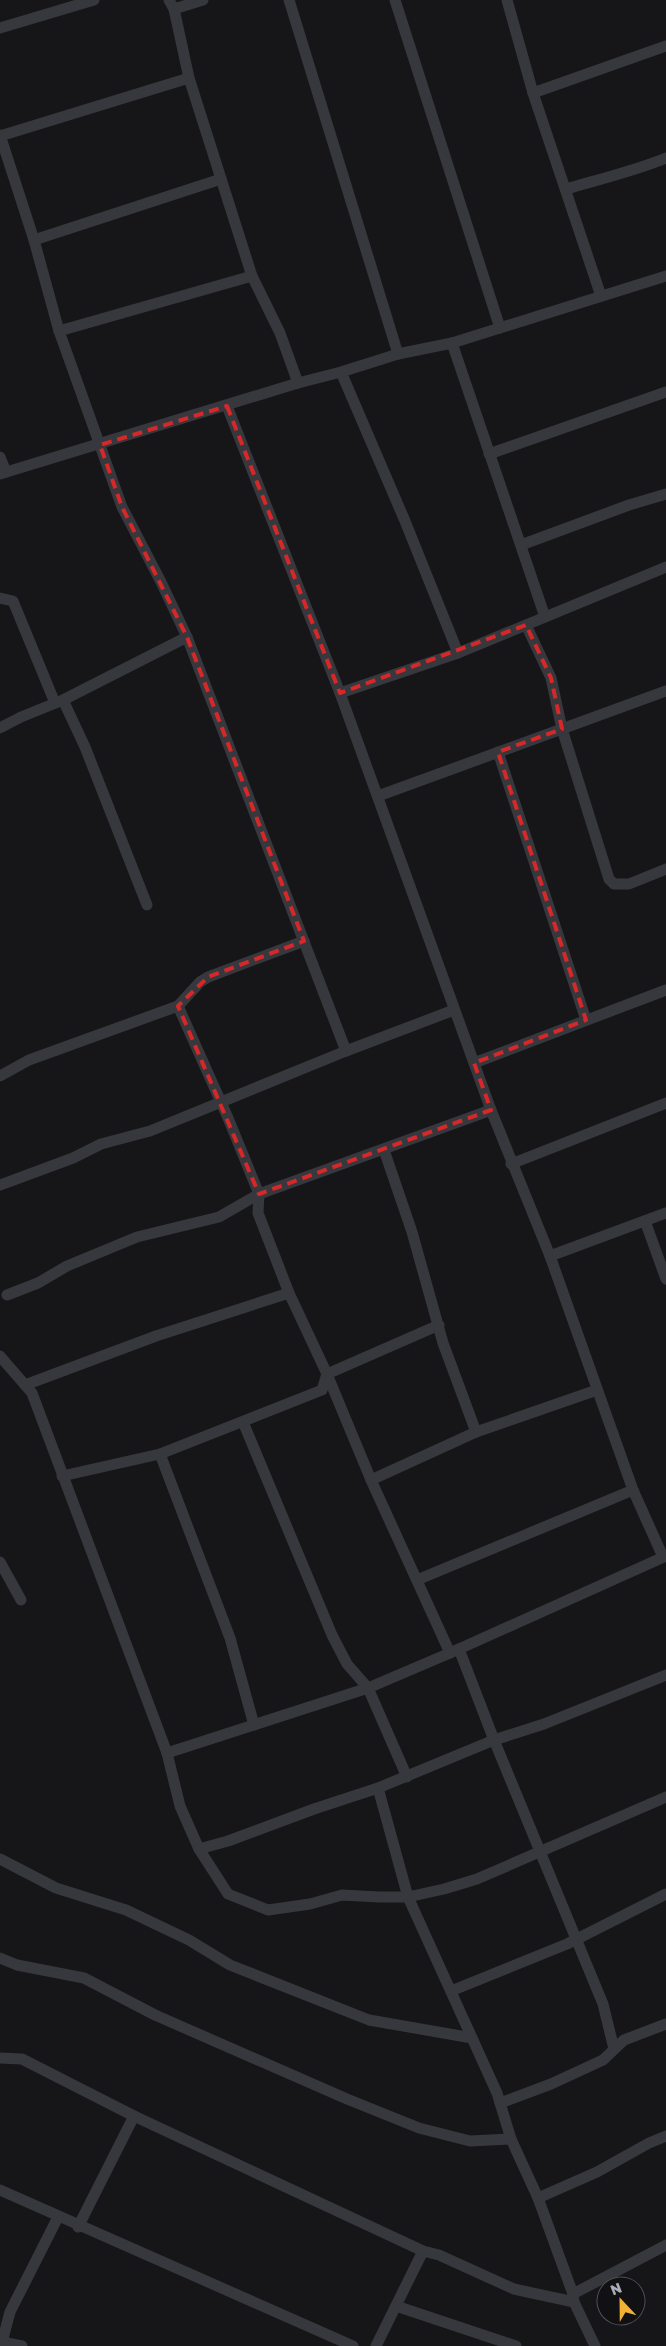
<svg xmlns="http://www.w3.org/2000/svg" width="666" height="2346" viewBox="0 0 666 2346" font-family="'Golos Text',sans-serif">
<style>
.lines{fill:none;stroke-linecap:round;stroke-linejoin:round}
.street{stroke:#37383d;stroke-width:11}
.marked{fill:none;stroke:#d62828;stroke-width:4;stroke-dasharray:10 6;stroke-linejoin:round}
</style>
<rect width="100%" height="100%" fill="#161618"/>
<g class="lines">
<g class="street">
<polyline points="169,0 174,9 203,0"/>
<polyline points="289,0 398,354"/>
<polyline points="395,0 500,328"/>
<polyline points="507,0 533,93 601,296"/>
<polyline points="174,9 189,78 252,276 280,333 298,383"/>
<polyline points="0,28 94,0"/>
<polyline points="533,93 666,46"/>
<polyline points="0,135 34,240 59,331 122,507 161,582 187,637 346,1051"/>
<polyline points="0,136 189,78"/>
<path d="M566,189C600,179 634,171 666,158"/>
<polyline points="34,240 221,179"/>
<polyline points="59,331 252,276"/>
<polyline points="452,343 545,617"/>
<polyline points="341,372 405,521 458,653"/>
<polyline points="227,406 340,693 491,1110 550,1256 633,1490 663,1557"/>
<polyline points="489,454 666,392"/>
<polyline points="0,457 6,472"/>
<polyline points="0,474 298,383 341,372 398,354 452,343 666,276"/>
<polyline points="521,545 629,505 666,494"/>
<polyline points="0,598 13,601 55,703"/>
<polyline points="526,625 551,678 562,729 609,879 614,884 629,884 666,869"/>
<polyline points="340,693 458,653 666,567"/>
<polyline points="63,700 85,747 147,905"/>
<polyline points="0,728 21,717 63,700 187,637"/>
<polyline points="498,752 586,1020"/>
<polyline points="378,796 666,691"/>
<polyline points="178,1006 228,1118 259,1194 258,1213 289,1293 327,1374 371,1480 450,1653"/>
<polyline points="474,1063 666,990"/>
<polyline points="0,1076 29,1060 178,1006 200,982 208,977 304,941"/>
<polyline points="384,1150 412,1232 443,1343 476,1432"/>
<polyline points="511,1164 666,1103"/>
<polyline points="0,1185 73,1158 101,1144 150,1131 346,1051 454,1010"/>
<polyline points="645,1221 666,1279"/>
<polyline points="550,1256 666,1213"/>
<polyline points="7,1295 38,1283 67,1266 137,1237 219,1217 259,1194 491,1110"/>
<polyline points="0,1356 32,1393 167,1753 180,1806 199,1849 228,1894 268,1910 310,1904 342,1895 379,1897 408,1897 444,1889 477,1879 666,1797"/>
<polyline points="25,1385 156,1336 289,1293"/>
<polyline points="243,1422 332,1635 347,1664 368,1688 407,1777"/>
<polyline points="160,1454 230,1638 254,1725"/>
<polyline points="62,1476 160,1454 322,1390 327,1374 439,1325"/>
<polyline points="371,1480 476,1432 597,1390"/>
<polyline points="0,1562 21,1600"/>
<polyline points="417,1580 633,1490"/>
<polyline points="459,1649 494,1740 603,2004 614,2049"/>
<polyline points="167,1753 368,1688 450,1653 666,1556"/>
<polyline points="378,1788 408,1897 497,2093 511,2139 538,2198 573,2294 574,2302 595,2346"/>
<polyline points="199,1849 228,1841 314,1809 378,1788 494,1740 544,1724 666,1675"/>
<polyline points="0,1859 56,1888 126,1910 189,1940 230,1965 369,2020 472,2038"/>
<polyline points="0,1958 17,1965 84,1978 155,2015 347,2099 419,2128 470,2141 511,2139"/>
<polyline points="451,1991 567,1944 666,1894"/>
<polyline points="0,2058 22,2059 134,2116 423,2251"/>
<polyline points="500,2103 551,2084 603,2060 624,2040 666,2024"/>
<polyline points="0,2190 353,2346"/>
<polyline points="538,2198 597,2172 649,2143 666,2136"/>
<polyline points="78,2227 134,2116"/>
<polyline points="573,2294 666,2245"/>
<polyline points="396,2306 516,2346"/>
<polyline points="2,2342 22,2346"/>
<polyline points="1,2346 10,2312 58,2217"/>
<polyline points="376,2346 423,2251 439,2255 514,2289 574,2302"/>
</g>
</g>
<path class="marked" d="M227,406L340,693L526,625L551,678L562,729L498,752L586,1020L474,1063L491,1110L259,1194L178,1006L208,977L304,941L187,637L122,507L100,445Z"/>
<g transform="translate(621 2301) rotate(338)"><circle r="24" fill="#111113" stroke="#4d4f55"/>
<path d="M0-4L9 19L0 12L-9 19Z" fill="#f2b134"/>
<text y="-8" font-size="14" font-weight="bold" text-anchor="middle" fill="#a8adb8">N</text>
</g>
</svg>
